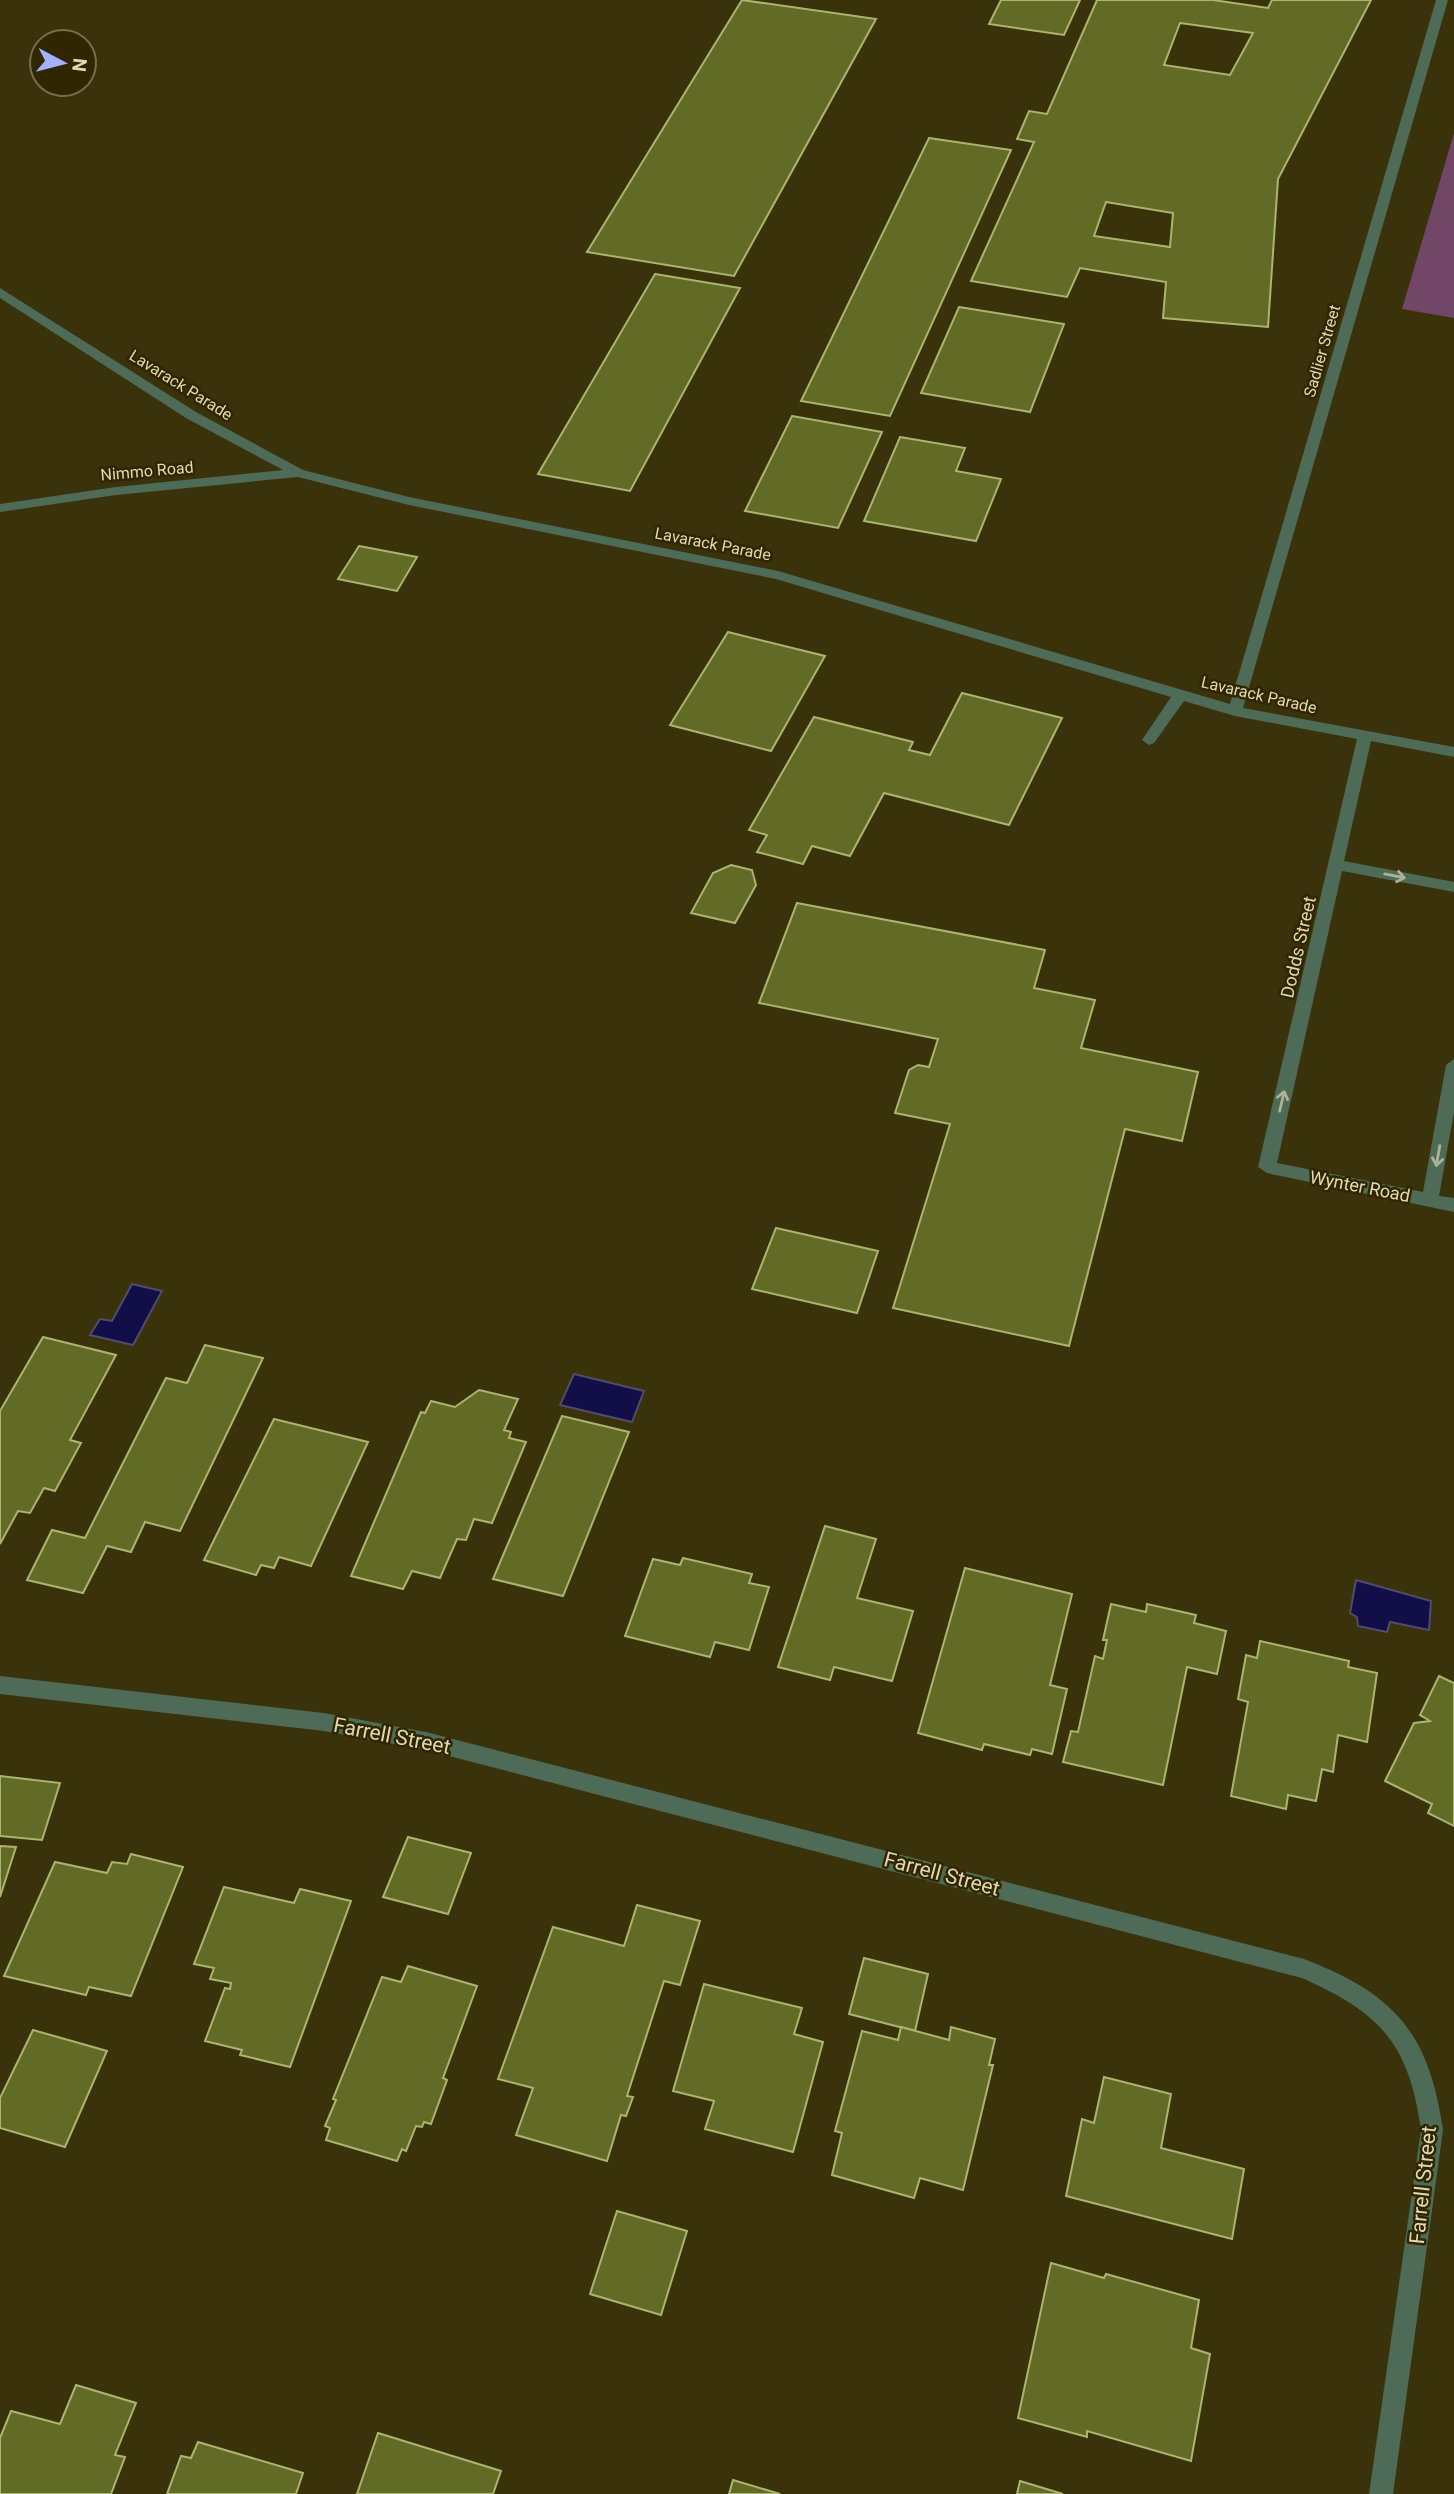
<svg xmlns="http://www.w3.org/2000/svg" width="1454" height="2494" viewBox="0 0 1454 2494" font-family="Roboto,sans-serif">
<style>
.green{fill:#714666}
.water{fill:#120f48;stroke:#504c69;stroke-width:2}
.building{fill:#626b25;stroke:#aab56f;stroke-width:2;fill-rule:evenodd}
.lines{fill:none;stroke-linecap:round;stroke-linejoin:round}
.lane{fill:#4e6b58;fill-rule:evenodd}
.street{fill:#4e6b58;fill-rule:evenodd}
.oneway{stroke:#aeb295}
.labels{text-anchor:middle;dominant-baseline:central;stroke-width:5;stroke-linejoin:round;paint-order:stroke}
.far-street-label{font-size:16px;fill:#e1d9b6;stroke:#302700}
.street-label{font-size:18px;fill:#e1d9b6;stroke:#302700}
.near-street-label{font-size:21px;fill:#e1d9b6;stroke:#302700}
</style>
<rect width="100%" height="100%" fill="#3a320a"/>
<polygon class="green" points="1454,133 1454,318 1402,309"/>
<g class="water">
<polygon points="132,1284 162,1291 133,1345 90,1335 100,1319 112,1321"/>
<polygon points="574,1374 644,1391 632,1422 560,1405"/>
<polygon points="1356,1580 1431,1601 1429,1630 1390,1622 1387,1632 1358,1626 1357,1617 1350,1613"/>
</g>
<g class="building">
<polygon points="742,0 876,19 734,276 587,252"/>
<polygon points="1001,0 1080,0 1064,35 989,24"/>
<path d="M1097,0H1213L1268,8L1272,0H1371L1278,179L1268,327L1163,318L1166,282L1080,268L1067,297L971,281L1034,142L1017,139L1029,111L1047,114ZM1180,23L1253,33L1230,75L1164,65ZM1106,202L1173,213L1170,247L1094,236Z"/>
<polygon points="929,138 1011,150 890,416 801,401"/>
<polygon points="655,274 740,288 630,491 538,474"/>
<polygon points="959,307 1064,324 1030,412 921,393"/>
<polygon points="792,416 882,432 838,528 745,511"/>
<polygon points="900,437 965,448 956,471 1001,479 976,541 864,521"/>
<polygon points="359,546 417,557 397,591 338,579"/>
<polygon points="728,632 825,656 771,751 670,725"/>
<polygon points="962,693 1062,718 1009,825 884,793 850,856 812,846 803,864 757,852 767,835 749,830 814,717 913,742 909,750 930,755"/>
<polygon points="731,865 752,870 756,885 735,923 691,913 713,873"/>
<polygon points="797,903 1045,950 1034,988 1095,1000 1081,1048 1198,1072 1182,1141 1125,1129 1069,1346 893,1308 950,1124 895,1113 909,1070 918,1065 929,1067 938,1039 759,1003"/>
<polygon points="776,1228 878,1251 857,1313 752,1289"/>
<polygon points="43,1337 116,1355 70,1440 81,1443 55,1491 44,1488 30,1513 18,1511 0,1544 0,1411"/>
<polygon points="205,1345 263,1358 180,1531 145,1522 131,1552 107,1546 83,1593 27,1580 52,1530 85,1538 166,1378 187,1383"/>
<polygon points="479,1390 518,1399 504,1430 511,1432 509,1438 526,1442 492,1523 474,1519 466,1540 457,1539 440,1578 412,1571 403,1589 351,1576 421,1412 425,1413 431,1401 455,1407"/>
<polygon points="562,1416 629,1432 563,1596 493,1579"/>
<polygon points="274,1419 368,1442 311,1566 279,1557 274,1568 261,1565 256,1575 204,1560"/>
<polygon points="825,1526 876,1539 857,1598 913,1611 892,1681 834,1667 830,1680 778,1667"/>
<polygon points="683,1558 752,1574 749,1583 769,1587 749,1650 715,1642 710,1657 625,1636 653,1559 680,1565"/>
<polygon points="965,1568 1072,1594 1050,1685 1067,1689 1052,1754 1032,1749 1030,1755 984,1744 982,1750 918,1733"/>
<polygon points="1111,1604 1146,1612 1147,1604 1196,1615 1194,1623 1226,1631 1217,1674 1187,1667 1163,1785 1063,1762 1071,1731 1078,1732 1095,1656 1103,1659 1107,1640 1103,1640"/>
<polygon points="1260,1641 1349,1661 1348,1667 1377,1673 1367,1742 1338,1735 1333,1772 1322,1769 1316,1801 1288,1795 1286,1809 1231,1796 1248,1702 1238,1699 1246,1655 1257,1658"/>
<polygon points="1439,1676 1454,1683 1454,1826 1428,1813 1432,1804 1385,1781 1414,1723 1430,1721 1420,1715"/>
<polygon points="0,1776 60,1783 42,1840 0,1836"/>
<polygon points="408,1837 471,1853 448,1914 383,1897"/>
<polygon points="0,1846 16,1847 0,1897"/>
<polygon points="131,1854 183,1867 131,1996 89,1987 86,1995 4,1976 55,1862 107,1873 112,1862 127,1864"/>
<polygon points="224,1887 294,1903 300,1889 351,1901 290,2067 240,2055 242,2050 205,2041 225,1988 230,1989 231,1983 210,1979 214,1968 194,1964"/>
<polygon points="637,1905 700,1921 680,1985 664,1981 627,2096 633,2097 626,2116 621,2115 607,2161 516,2135 533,2088 498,2079 553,1927 624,1946"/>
<polygon points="864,1958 928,1974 915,2031 849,2014"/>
<polygon points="408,1966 477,1986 443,2078 447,2080 431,2124 424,2122 422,2127 416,2126 406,2151 402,2149 397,2161 326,2140 330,2128 325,2126 336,2100 333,2099 382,1977 401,1982"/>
<polygon points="704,1984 802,2008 794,2034 823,2042 793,2152 705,2129 714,2101 673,2091"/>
<polygon points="901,2027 949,2040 951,2027 995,2039 989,2065 993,2065 963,2190 920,2178 914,2198 832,2175 842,2133 835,2131 862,2031 898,2040"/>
<polygon points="33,2030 107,2051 65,2147 0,2128 0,2098"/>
<polygon points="1104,2077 1171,2094 1161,2148 1244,2169 1232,2239 1066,2196 1082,2119 1094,2123"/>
<polygon points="617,2211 687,2231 661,2315 590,2294"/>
<polygon points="1051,2263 1104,2278 1106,2274 1199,2300 1191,2348 1210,2354 1191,2461 1087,2431 1087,2437 1018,2418"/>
<polygon points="76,2385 136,2403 115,2455 125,2457 111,2494 0,2494 0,2438 11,2411 60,2424"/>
<polygon points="378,2433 501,2471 493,2494 357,2494"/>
<polygon points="198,2442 303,2473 296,2494 167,2494 181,2456 191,2458"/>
<polygon points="733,2480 780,2494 729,2494"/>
<polygon points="1020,2481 1063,2494 1017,2494"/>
</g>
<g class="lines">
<polygon class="lane" points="1436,0 1448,0 1243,708 1454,747 1454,757 1371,741 1344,861 1454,882 1454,892 1342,871 1277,1163 1423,1192 1446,1065 1454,1059 1454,1112 1439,1196 1454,1198 1454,1212 1267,1173 1258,1167 1357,739 1235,716 1184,701 1154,743 1149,745 1142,740 1171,697 776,579 409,505 298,477 116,495 0,512 0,504 116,487 283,470 186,418 0,298 0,288 196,412 303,470 409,497 778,571 1230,704"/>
<path class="street" d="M0,1676L324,1713L426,1732L1304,1959C1395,1994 1429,2033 1443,2130L1393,2494H1369L1421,2130C1409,2044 1381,2013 1302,1978L426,1750L324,1731L0,1694Z"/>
</g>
<defs><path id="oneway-shaft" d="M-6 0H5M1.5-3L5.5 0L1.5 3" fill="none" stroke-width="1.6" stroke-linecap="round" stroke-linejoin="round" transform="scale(1.75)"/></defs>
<g class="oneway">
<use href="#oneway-shaft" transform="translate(1395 876) rotate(11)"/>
<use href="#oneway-shaft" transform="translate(1282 1101) rotate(-77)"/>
<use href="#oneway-shaft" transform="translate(1438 1156) rotate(100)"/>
</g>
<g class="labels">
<g class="far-street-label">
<text transform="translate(1322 351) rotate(-74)">Sadlier Street</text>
<text transform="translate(181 385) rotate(32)">Lavarack Parade</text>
<text transform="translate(147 471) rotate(-5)">Nimmo Road</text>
<text transform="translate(713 544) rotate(11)">Lavarack Parade</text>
<text transform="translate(1259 695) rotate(13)">Lavarack Parade</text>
</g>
<g class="street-label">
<text transform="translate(1298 947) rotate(-77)">Dodds Street</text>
<text transform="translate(1360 1186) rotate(11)">Wynter Road</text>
</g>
<g class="near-street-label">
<text transform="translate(392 1736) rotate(11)">Farrell Street</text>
<text transform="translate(942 1874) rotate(15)">Farrell Street</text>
<text transform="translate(1423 2185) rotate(-84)">Farrell Street</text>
</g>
</g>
<g transform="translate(63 63) rotate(97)"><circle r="33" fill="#302700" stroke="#776e49" stroke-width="2"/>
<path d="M0-5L12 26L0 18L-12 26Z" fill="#a5b1fc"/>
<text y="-10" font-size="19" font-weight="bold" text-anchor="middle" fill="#e1d9b6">N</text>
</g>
</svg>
